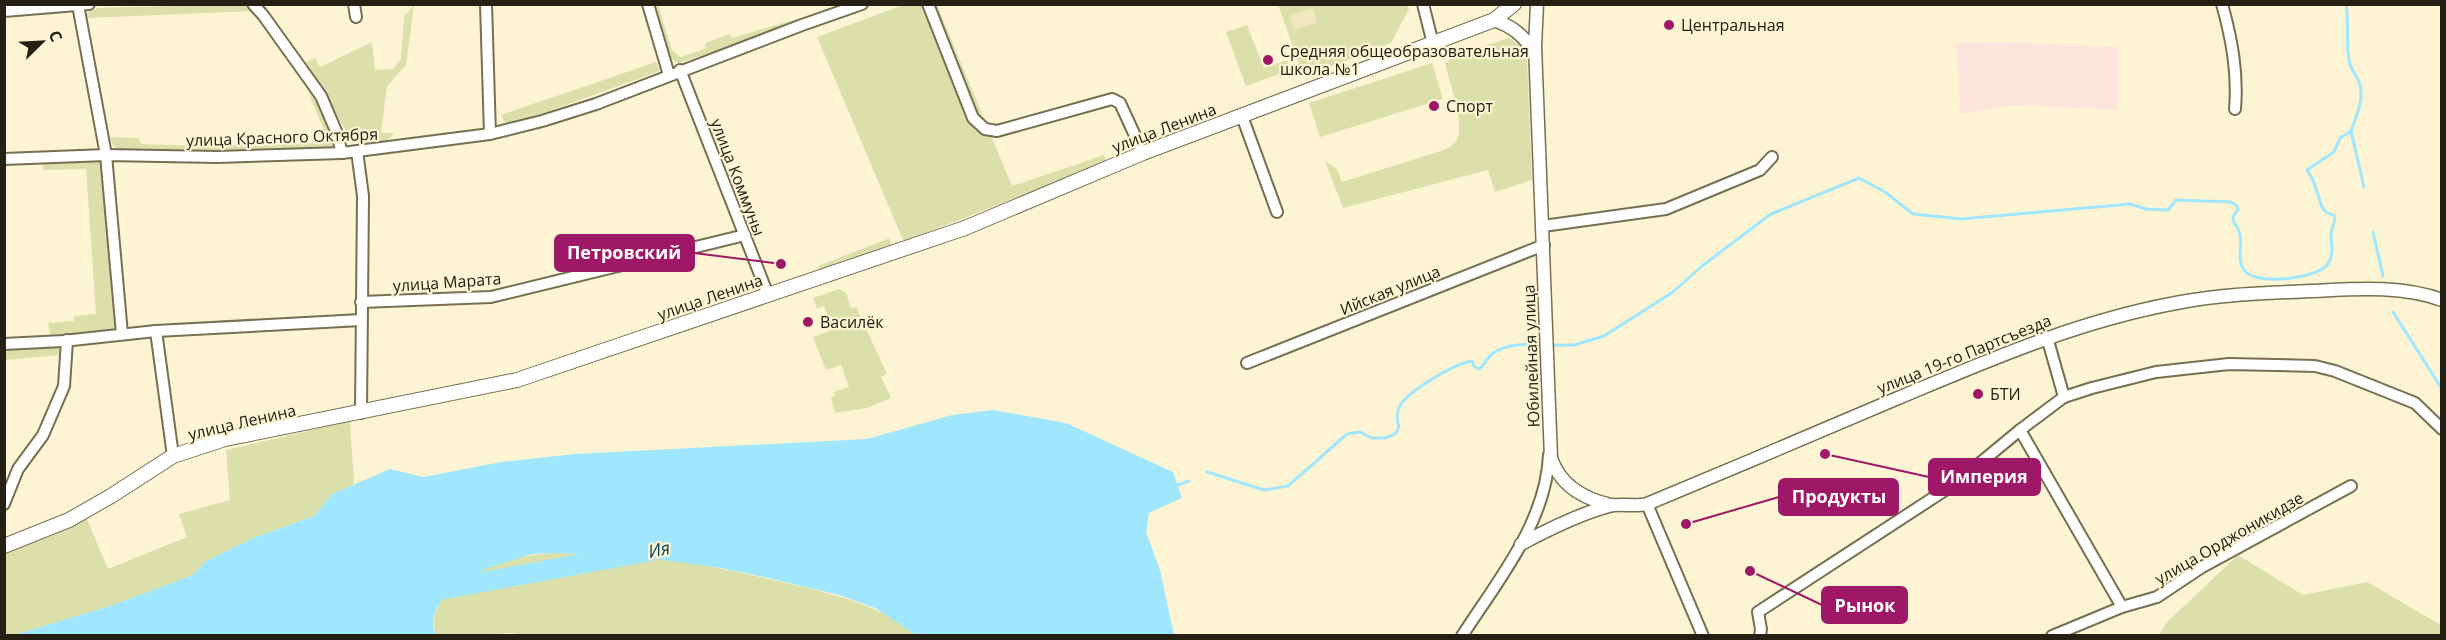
<svg xmlns="http://www.w3.org/2000/svg" width="2446" height="640" viewBox="0 0 2446 640" font-family="'Open Sans',sans-serif">
<style>
.industrial{fill:#fde4dc}
.green{fill:#dbe0ab}
.sand{fill:#f0e7c1}
.water{fill:#a0e6fd}
.lines{fill:none;stroke-linecap:round;stroke-linejoin:round}
.stream{stroke:#a0e6fd;stroke-width:3}
.river{stroke:#a0e6fd;stroke-width:20}
.minor-casing{stroke:#776f52;stroke-width:14}
.tertiary-casing{stroke:#776f52;stroke-width:15}
.secondary-casing{stroke:#776f52;stroke-width:16}
.minor{stroke:#fff;stroke-width:10}
.tertiary{stroke:#fff;stroke-width:12}
.secondary{stroke:#fff;stroke-width:14}
.poi-dot{fill:#9e1867;stroke:#fdf4d4;stroke-width:2}
.labels{text-anchor:middle;dominant-baseline:central;stroke-width:4.5;stroke-linejoin:round;paint-order:stroke}
.poi-label{font-size:16px;fill:#242014;stroke:#fdf4d4;text-anchor:start}
.street-label{font-size:16px;fill:#242014;stroke:#fdf4d4}
.water-label{font-size:18px;font-style:italic;fill:#074657;stroke:#fdf4d4}
.leader{fill:none;stroke:#9e1867;stroke-width:2}
.callout-dot{fill:#9e1867;stroke:#fdf4d4;stroke-width:2}
.callout{fill:#9e1867;stroke:#9e1867;stroke-width:2}
.callout-label{font-size:18px;text-anchor:middle;font-weight:bold;fill:#fff}
</style>
<rect width="100%" height="100%" fill="#fdf4d4"/>
<polygon class="industrial" points="2003,42 2117,47 2117,110 2014,105 1961,114 1956,43"/>
<g class="green">
<polygon points="248,4 254,11 86,18 87,13 97,8"/>
<polygon points="1408,4 1409,9 1391,43 1304,77 1278,5"/>
<polygon points="414,5 406,65 387,86 381,133 394,133 383,146 365,146 351,139 305,63 315,58 320,67 372,42 375,70 393,69 401,59 404,17"/>
<polygon points="655,5 658,5 672,50 681,57 706,48 705,43 730,34 732,38 820,12 822,15 679,63 674,61 669,55"/>
<polygon points="903,5 937,5 1012,186 1104,155 1107,162 908,240 903,240 817,37"/>
<polygon points="1247,25 1264,68 1287,60 1290,70 1246,86 1226,32"/>
<path d="M1510,38L1523,48L1527,57L1532,180L1495,192L1488,170L1343,208L1325,161L1337,169L1342,182L1444,150C1450,147 1455,144 1458,137C1463,119 1449,81 1445,63L1449,61L1448,57Z"/>
<polygon points="656,62 660,71 510,125 504,122 501,115"/>
<polygon points="1432,63 1443,99 1320,137 1309,103"/>
<path d="M306,86C319,104 327,121 334,142L330,149L259,153L121,152L112,144L110,137L139,138L141,144L201,146L329,143Z"/>
<polygon points="100,161 103,164 117,330 51,337 48,323 74,321 74,316 96,314 86,169 43,170 43,164"/>
<polygon points="890,238 892,246 819,270 818,266"/>
<polygon points="839,289 846,293 851,308 856,307 887,374 881,377 891,398 867,408 835,413 831,397 835,396 834,392 849,387 841,365 826,370 813,337 835,329 831,316 828,317 824,306 817,309 813,298"/>
<polygon points="59,348 60,355 5,360 5,350"/>
<polygon points="350,421 354,484 332,494 314,516 256,537 206,561 193,575 113,605 14,635 5,636 5,552 56,534 87,519 108,569 187,537 179,514 230,500 226,450"/>
<path d="M556,553C582,554 608,554 634,556C686,560 739,572 791,584C836,595 880,605 916,635L518,636L514,633L491,634L490,635L437,636C431,625 433,616 439,605C461,568 516,555 556,553Z"/>
<polygon points="2238,555 2303,595 2367,582 2441,625 2441,635 2159,635 2166,623"/>
</g>
<polygon class="sand" points="1313,8 1317,23 1294,30 1289,15"/>
<polygon class="water" points="993,410 1066,423 1173,472 1182,498 1149,513 1146,532 1160,570 1174,635 916,635 875,608 839,595 764,577 721,568 634,556 556,553 532,554 488,568 466,578 446,593 437,608 433,618 433,628 437,635 14,635 113,605 193,575 206,561 256,537 314,516 332,494 390,469 423,477 501,462 575,454 867,439 952,415"/>
<g class="lines">
<g class="stream">
<polyline points="2351,131 2364,187"/>
<polyline points="2373,232 2383,276"/>
<polyline points="2393,312 2442,389"/>
<path d="M1551,345H1574L1604,336L1673,292L1702,266L1771,214L1859,178L1885,192L1913,214L1961,219L2130,204L2146,209L2168,210L2176,200L2231,202L2237,206L2238,210C2227,221 2237,222 2240,234C2243,245 2236,259 2244,270C2255,286 2316,279 2327,265C2335,255 2331,245 2331,234C2332,227 2335,223 2335,216L2326,212L2322,207L2313,180L2307,170L2334,152L2340,138L2351,131C2356,117 2364,100 2360,85C2358,76 2350,70 2349,60C2346,42 2349,23 2346,4"/>
<path d="M1207,472L1264,490L1288,486L1347,434L1360,432L1372,438H1385L1395,434L1399,427C1397,420 1396,415 1399,408C1405,392 1456,363 1472,361L1474,366L1479,369C1485,365 1486,359 1492,354C1506,343 1527,344 1544,345"/>
<polyline points="1178,485 1189,481"/>
</g>
<polyline class="river" points="429,592 651,551"/>
<defs>
<g id="minor">
<polyline points="253,4 263,15 321,96 336,131 342,153"/>
<polyline points="354,4 356,17"/>
<polyline points="486,4 490,134"/>
<polyline points="648,4 669,75"/>
<polyline points="928,4 973,118 985,129 997,131 1112,99 1120,103 1143,153"/>
<polyline points="1423,4 1433,44"/>
<path d="M2222,4C2232,40 2238,73 2235,109"/>
<polyline points="78,5 106,155 122,334"/>
<polyline points="4,11 89,4"/>
<polyline points="680,70 768,295"/>
<polyline points="1242,116 1277,212"/>
<polyline points="357,151 363,196 361,413"/>
<polyline points="4,159 106,155 217,157 342,153 490,134 542,121 596,104 802,25 862,4"/>
<polyline points="1543,226 1666,209 1760,170 1772,157"/>
<polyline points="361,302 491,297 745,235"/>
<polyline points="156,331 173,456"/>
<polyline points="2047,337 2064,397"/>
<polyline points="4,344 63,341 156,331 361,320"/>
<polyline points="1247,363 1544,245"/>
<polyline points="2020,430 2122,607"/>
<polyline points="4,504 18,469 43,435 64,386 67,340"/>
<polyline points="1647,504 1703,636"/>
<path d="M1462,636C1498,580 1546,523 1549,455"/>
<polyline points="1760,636 1761,629 1758,612 1956,483 2020,430 2064,397 2092,388 2156,372 2229,364 2315,366 2335,371 2415,403 2442,429"/>
<polyline points="2052,636 2122,607 2157,597 2202,567 2351,486"/>
</g>
<g id="tertiary">
<path d="M1537,4L1535,46L1551,458C1560,485 1584,499 1611,505"/>
<path d="M1494,20C1514,27 1523,36 1535,52"/>
<path d="M1521,544C1549,529 1579,514 1609,506C1620,503 1634,507 1647,504C1731,469 1814,434 1898,398C1989,360 2078,321 2176,303C2221,294 2266,293 2311,291C2355,289 2400,285 2442,300"/>
</g>
<polyline id="secondary" points="4,546 69,520 111,496 173,456 225,439 517,380 965,228 1143,153 1494,20 1514,4"/>
</defs>
<use href="#minor" class="minor-casing"/>
<use href="#tertiary" class="tertiary-casing"/>
<use href="#secondary" class="secondary-casing"/>
<use href="#minor" class="minor"/>
<use href="#tertiary" class="tertiary"/>
<use href="#secondary" class="secondary"/>
</g>
<g class="poi-dot">
<circle cx="1669" cy="25" r="6"/>
<circle cx="1268" cy="60" r="6"/>
<circle cx="1434" cy="106" r="6"/>
<circle cx="808" cy="322" r="6"/>
<circle cx="1978" cy="394" r="6"/>
</g>
<g class="labels">
<g class="poi-label">
<text x="1681" y="25">Центральная</text>
<text x="1280" y="51">Средняя общеобразовательная<tspan x="1280" dy="18">школа №1</tspan></text>
<text x="1446" y="106">Спорт</text>
<text x="820" y="322">Василёк</text>
<text x="1990" y="394">БТИ</text>
</g>
<g class="street-label">
<text transform="translate(1164 128) rotate(-21)">улица Ленина</text>
<text transform="translate(282 137) rotate(-2)">улица Красного Октября</text>
<text transform="translate(738 177) rotate(69)">улица Коммуны</text>
<text transform="translate(447 282) rotate(-4)">улица Марата</text>
<text transform="translate(1390 290) rotate(-22)">Ийская улица</text>
<text transform="translate(710 297) rotate(-19)">улица Ленина</text>
<text transform="translate(1964 354) rotate(-22)">улица 19-го Партсъезда</text>
<text transform="translate(1531 356) rotate(-92)">Юбилейная улица</text>
<text transform="translate(242 422) rotate(-13)">улица Ленина</text>
<text transform="translate(2229 538) rotate(-30)">улица Орджоникидзе</text>
</g>
<g class="water-label">
<text transform="translate(659 549) rotate(-11)">Ия</text>
</g>
</g>
<path class="leader" d="M781 264L694 253M1825 454L1929 477M1686 524L1779 497M1750 571L1822 605"/>
<g class="callout-dot">
<circle cx="781" cy="264" r="6"/>
<circle cx="1825" cy="454" r="6"/>
<circle cx="1686" cy="524" r="6"/>
<circle cx="1750" cy="571" r="6"/>
</g>
<g class="callout">
<rect x="555" y="235" width="139" height="36" rx="6"/>
<rect x="1929" y="459" width="111" height="36" rx="6"/>
<rect x="1779" y="479" width="119" height="36" rx="6"/>
<rect x="1822" y="587" width="85" height="36" rx="6"/>
</g>
<g class="callout-label">
<text x="624" y="259">Петровский</text>
<text x="1984" y="483">Империя</text>
<text x="1839" y="503">Продукты</text>
<text x="1865" y="612">Рынок</text>
</g>
<rect width="2446" height="640" fill="none" stroke="#242014" stroke-width="12"/>
<g transform="translate(42 42) rotate(66)" stroke="#fdf4d4" stroke-width="4.5" paint-order="stroke">
<path d="M0-4.5L10 22L0 15L-10 22Z" fill="#242014"/>
<text y="-9" font-size="16" font-weight="bold" text-anchor="middle" fill="#242014">С</text>
</g>
</svg>
